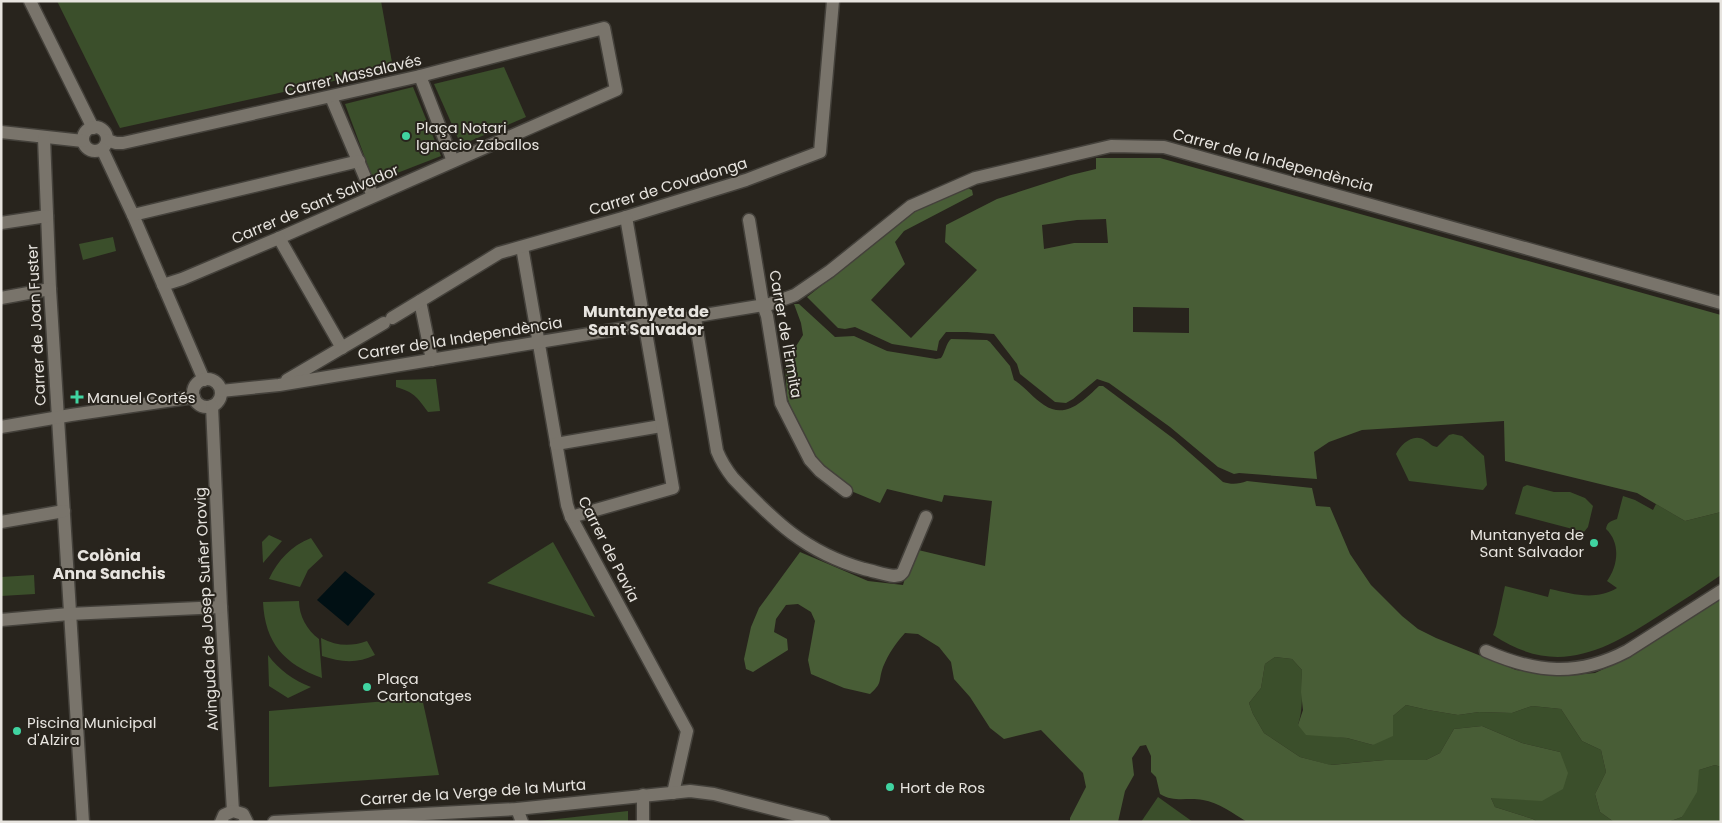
<svg xmlns="http://www.w3.org/2000/svg" width="1722" height="823" viewBox="0 0 1722 823" font-family="Poppins,sans-serif">
<style>
.green{fill:#3b4f2b}
.forest{fill:#485d36;fill-rule:evenodd}
.water{fill:#011014}
.lines{fill:none;stroke-linecap:round;stroke-linejoin:round}
.minor-casing{stroke:#44413b;stroke-width:15}
.minor{stroke:#79746b;stroke-width:12}
.poi-dot{fill:#40d4a1;stroke:#28241d;stroke-width:2}
.labels{text-anchor:middle;dominant-baseline:central;stroke-width:4;stroke-linejoin:round;paint-order:stroke}
.street-label{font-size:15px;fill:#e7e4df;stroke:#28241d}
.poi-label{font-size:15px;fill:#e7e4df;stroke:#28241d;text-anchor:start}
.neighbourhood-label{font-size:16px;font-weight:bold;fill:#e7e4df;stroke:#28241d}
</style>
<rect width="100%" height="100%" fill="#28241d"/>
<g class="green">
<polygon points="57,1 381,1 393,68 120,128"/>
<polygon points="504,67 526,117 461,145 434,84"/>
<polygon points="413,87 441,156 374,182 345,104"/>
<polygon points="113,237 116,251 83,260 79,244"/>
<path d="M436,379L440,411L428,412C417,397 414,392 396,387V380Z"/>
<path d="M1453,434L1462,436L1484,456L1487,485L1483,490L1409,481L1396,454C1401,444 1414,432 1426,441C1431,444 1431,446 1437,447L1449,435Z"/>
<polygon points="1527,485 1554,492 1570,492 1585,498 1593,506 1588,527 1584,532 1515,514 1523,487"/>
<path d="M1623,496L1635,500L1653,510L1656,504L1685,521L1721,512V575C1701,589 1680,602 1660,615C1603,652 1556,677 1493,635L1496,627L1505,586L1548,597L1550,589C1573,594 1595,601 1617,588L1607,581C1618,566 1621,543 1606,529C1607,522 1611,521 1617,519Z"/>
<polygon points="269,535 282,541 263,563 262,542"/>
<path d="M311,538L323,556L308,570L300,587L269,579C278,560 291,546 311,538Z"/>
<polygon points="553,542 595,617 487,583"/>
<polygon points="34,575 35,594 1,596 1,577"/>
<path d="M299,601C299,616 307,630 319,639L322,678C284,664 265,643 263,602Z"/>
<path d="M321,638C337,646 350,647 367,641L375,655C357,664 340,662 322,656Z"/>
<path d="M268,655C279,670 293,680 311,687L288,698L269,686Z"/>
<path d="M1275,657L1292,659L1302,670C1301,690 1304,706 1298,725L1328,736L1347,738L1373,745L1393,716L1406,705L1428,710L1458,715L1479,712L1512,713L1532,706L1561,709L1582,741L1601,750L1606,772L1595,794L1600,812L1614,822H1537L1533,819L1495,807L1491,798H1515L1560,752L1522,743L1482,726L1454,729L1440,753L1426,760H1385L1330,765L1300,757L1264,733L1253,714L1249,703L1261,688L1265,664Z"/>
<polygon points="422,698 439,775 269,787 269,711"/>
<polygon points="1715,765 1721,767 1721,822 1668,822 1682,817 1699,770"/>
<polygon points="1158,797 1193,822 1141,822"/>
<polygon points="628,811 628,822 530,822"/>
</g>
<g class="forest">
<path d="M1096,158H1160L1721,315V512L1685,521L1637,493L1505,461L1504,421L1362,430L1329,442L1314,452L1317,479L1239,473L1234,474L1218,467L1170,427L1109,383L1097,379L1073,399L1066,403L1055,402L1020,374L1017,364L994,334L967,332H946L939,341L937,351L892,344L855,327L845,329L838,328L807,297L917,210L967,188L972,190L973,195L904,231L895,242L905,264L871,300L911,338L977,270L945,242L946,225L997,199L1071,175L1096,169ZM1106,219L1108,243H1074L1044,249L1042,225L1077,220ZM1133,307L1189,308V333L1133,332Z"/>
<path d="M794,304H799L835,337L854,336L887,351L936,359L941,358C945,353 946,343 951,339L987,340L990,342L1010,366L1014,380C1025,387 1033,398 1044,405C1066,420 1084,400 1099,386H1103L1174,439L1223,482C1232,485 1239,484 1247,481L1312,488L1316,506L1330,507L1350,554L1371,585L1402,616L1418,629L1436,638L1516,670L1562,676L1595,673L1623,660L1721,598V767L1715,765L1699,770L1697,792L1682,817L1668,822H1614L1600,812L1595,794L1606,772L1601,750L1582,741L1561,709L1532,706L1512,713L1479,712L1458,715L1428,710L1406,705L1393,716V736L1373,745L1347,738L1306,735L1298,725L1303,710L1301,692L1302,670L1292,659L1275,657L1265,664L1261,688L1249,703L1253,714L1264,733L1300,757L1331,765L1385,760H1426L1440,753L1454,729L1482,726L1522,743L1560,752L1568,773L1563,789L1542,801L1491,798L1495,807L1533,819L1537,822H1247C1234,814 1218,802 1203,800C1187,797 1175,803 1160,794L1156,777L1151,772V756L1146,745L1140,746L1132,758L1134,775L1125,791L1118,822H1070V818L1086,787L1083,773L1041,730L1004,739L990,728L970,697L954,679L951,662L939,647L918,634L905,633C895,644 889,653 883,667C878,681 883,683 870,694L844,688L811,674L808,660L815,621L811,612L798,604L786,605L776,619L774,632L787,639L788,650L753,672L746,669L744,659L751,627L759,608L800,552L868,581L903,585L914,549L985,566L992,501L944,495L942,502L887,489L880,503L851,491L822,469L796,427L787,396L785,364L803,335L801,323Z"/>
</g>
<polygon class="water" points="345,571 375,594 348,626 317,600"/>
<g class="lines">
<defs>
<g id="minor">
<polyline points="30,1 93,128"/>
<polyline points="420,76 453,161"/>
<polyline points="331,97 373,196"/>
<circle cx="95" cy="139" r="12"/>
<polyline points="1,132 83,141"/>
<polyline points="44,138 50,289 83,822"/>
<polyline points="107,140 116,143 123,143 420,76 604,28 616,90 279,238 182,279 163,285"/>
<polyline points="102,149 133,215 204,380"/>
<polyline points="133,215 359,161"/>
<polyline points="749,220 763,305 767,316 781,403 810,460 820,471 846,491"/>
<polyline points="1,223 47,216"/>
<polyline points="279,238 342,348"/>
<polyline points="522,247 567,505 571,517 687,731 673,793"/>
<polyline points="1,298 50,289"/>
<polyline points="420,301 432,360"/>
<polyline points="392,318 499,253 626,217 746,180 820,152 833,1"/>
<path d="M695,318L717,451C721,461 726,469 733,478C774,521 805,552 864,569C874,571 884,575 894,576L900,575L903,572L926,517"/>
<circle cx="207" cy="393" r="14"/>
<polyline points="287,380 384,323"/>
<polyline points="221,391 279,385 770,304 795,295 830,271 911,206 975,178 1111,146 1164,147 1721,303"/>
<polyline points="212,406 221,607 233,811"/>
<polyline points="1,427 71,415 194,397"/>
<polyline points="556,444 661,426"/>
<polyline points="571,517 673,488 626,217"/>
<polyline points="1,522 64,511"/>
<polyline points="1,620 69,614 221,607"/>
<path d="M1486,651C1536,673 1578,677 1627,651L1721,591"/>
<polyline points="517,809 522,822"/>
<polyline points="221,822 224,815 233,811 243,814 247,822"/>
<polyline points="274,822 517,809 690,791 714,794 824,822"/>
<polyline points="643,822 643,795"/>
</g>
</defs>
<use href="#minor" class="minor-casing"/>
<use href="#minor" class="minor"/>
</g>
<g class="poi-dot">
<circle cx="406" cy="136" r="5"/>
<path d="M74.5 389.5h5v5h5v5h-5v5h-5v-5h-5v-5h5z"/>
<circle cx="1594" cy="543" r="5"/>
<circle cx="367" cy="687" r="5"/>
<circle cx="17" cy="731" r="5"/>
<circle cx="890" cy="787" r="5"/>
</g>
<g class="labels">
<g class="street-label">
<text transform="translate(353 75) rotate(-13)">Carrer Massalavés</text>
<text transform="translate(1273 160) rotate(15)">Carrer de la Independència</text>
<text transform="translate(668 186) rotate(-17)">Carrer de Covadonga</text>
<text transform="translate(315 204) rotate(-23)">Carrer de Sant Salvador</text>
<text transform="translate(36 325) rotate(-93)">Carrer de Joan Fuster</text>
<text transform="translate(786 334) rotate(80)">Carrer de l'Ermita</text>
<text transform="translate(460 338) rotate(-9)">Carrer de la Independència</text>
<text transform="translate(609 549) rotate(63)">Carrer de Pavia</text>
<text transform="translate(206 609) rotate(-93)">Avinguda de Josep Suñer Orovig</text>
<text transform="translate(473 792) rotate(-4)">Carrer de la Verge de la Murta</text>
</g>
<g class="poi-label">
<text x="416" y="127">Plaça Notari<tspan x="416" dy="17">Ignacio Zaballos</tspan></text>
<text x="87" y="397">Manuel Cortés</text>
<text x="1584" y="534" text-anchor="end">Muntanyeta de<tspan x="1584" dy="17">Sant Salvador</tspan></text>
<text x="377" y="678">Plaça<tspan x="377" dy="17">Cartonatges</tspan></text>
<text x="27" y="722">Piscina Municipal<tspan x="27" dy="17">d'Alzira</tspan></text>
<text x="900" y="787">Hort de Ros</text>
</g>
<g class="neighbourhood-label">
<text x="646" y="311">Muntanyeta de<tspan x="646" dy="18">Sant Salvador</tspan></text>
<text x="109" y="555">Colònia<tspan x="109" dy="18">Anna Sanchis</tspan></text>
</g>
</g>
<rect width="1722" height="823" fill="none" stroke="#e7e4df" stroke-width="5"/>
</svg>
